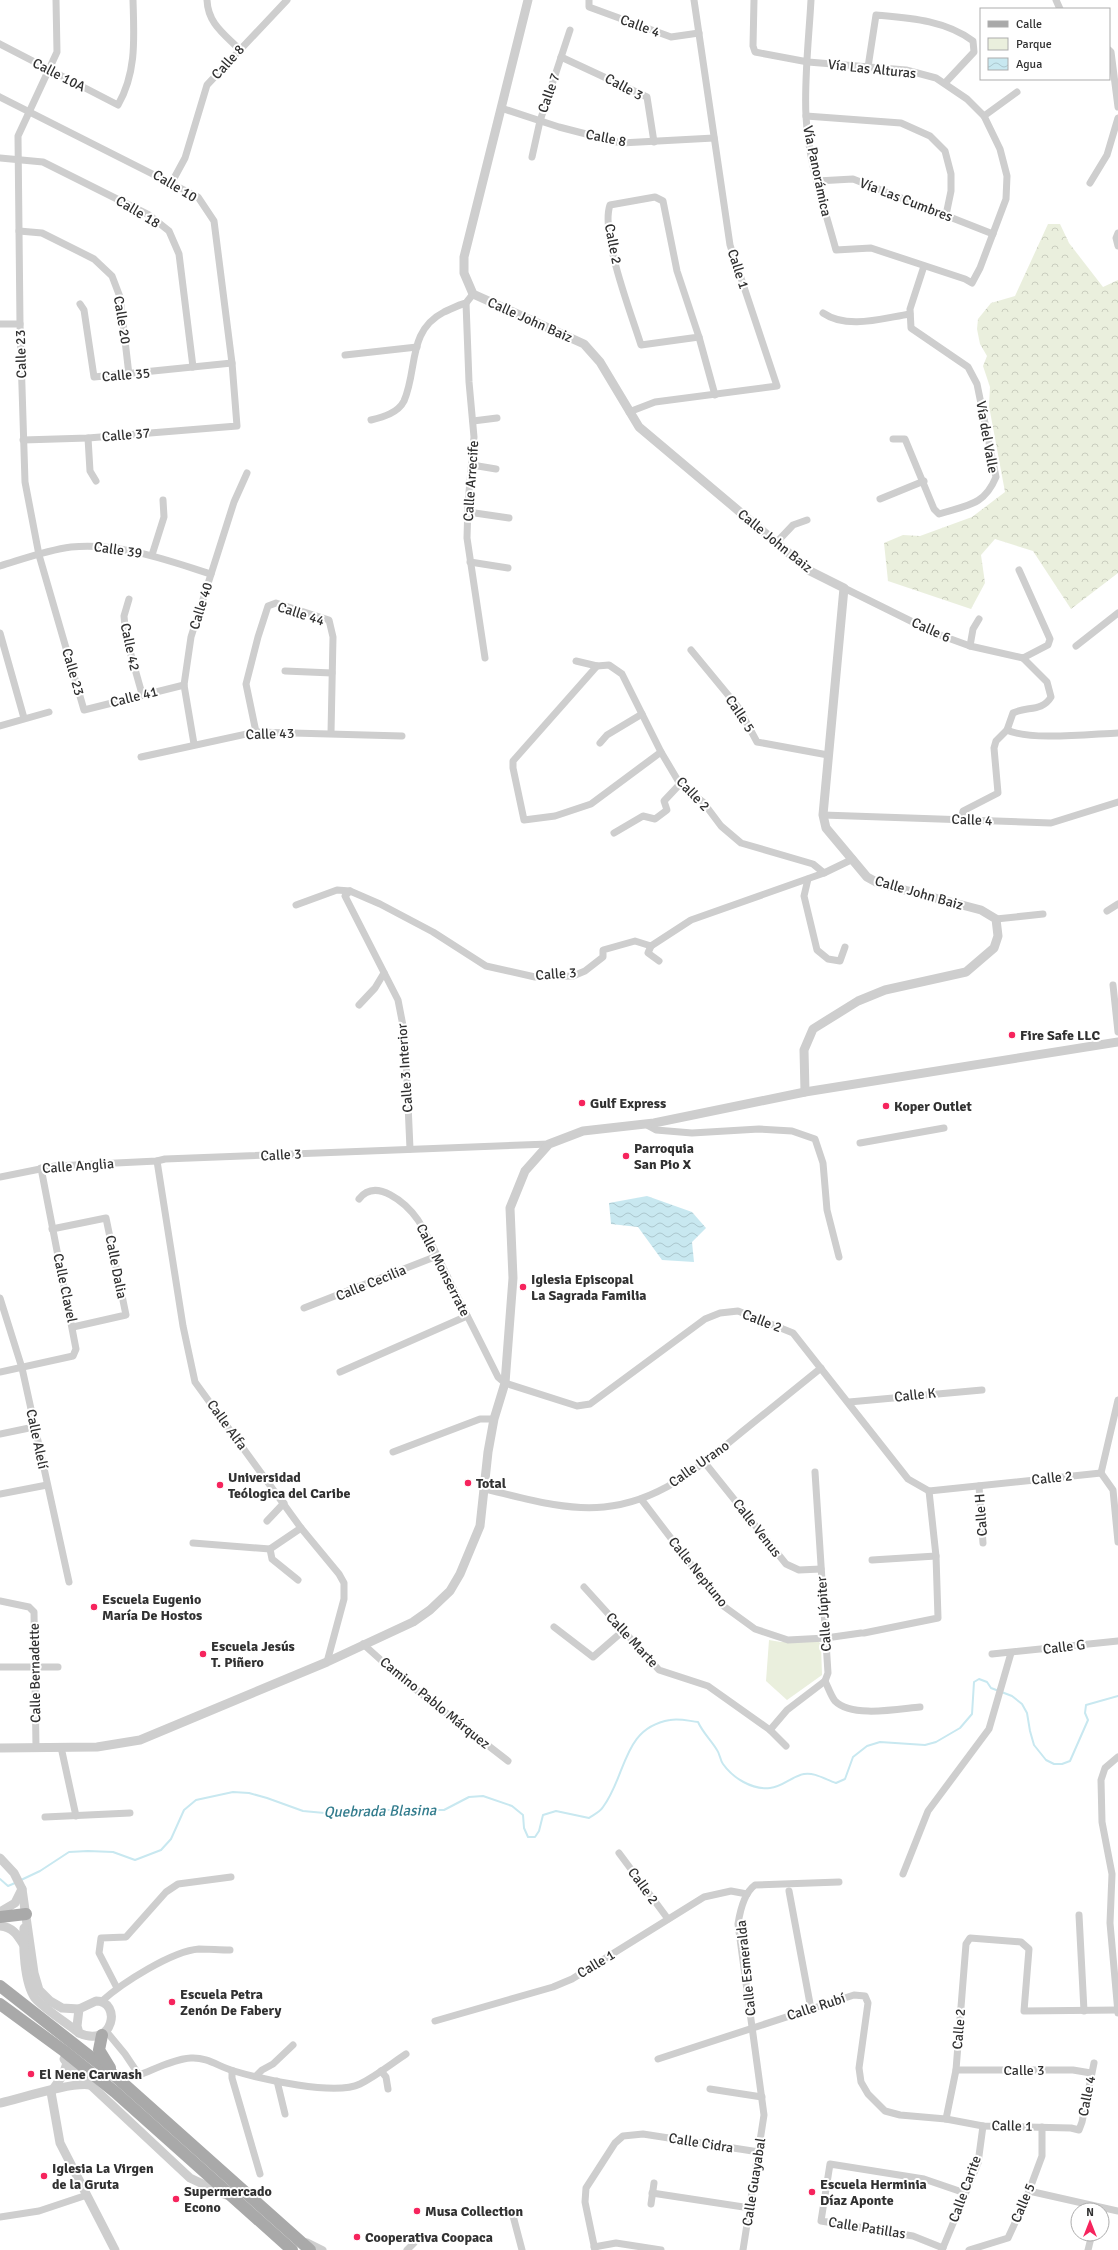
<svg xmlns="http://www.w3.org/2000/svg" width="1118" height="2250" viewBox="0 0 1118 2250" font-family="Signika,sans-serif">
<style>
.forest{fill:url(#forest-crowns)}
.park{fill:#eaefdd}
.water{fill:url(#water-waves)}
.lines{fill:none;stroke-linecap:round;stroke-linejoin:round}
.stream{stroke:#c8e8f0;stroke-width:2}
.minor{stroke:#cecece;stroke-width:7}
.tertiary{stroke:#cecece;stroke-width:9}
.primary{stroke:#a9a9a9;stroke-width:12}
.poi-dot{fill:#f6245d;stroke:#fff;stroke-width:1.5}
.labels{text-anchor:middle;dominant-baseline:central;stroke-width:4;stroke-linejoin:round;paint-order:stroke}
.street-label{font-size:14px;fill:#313131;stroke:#fff}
.poi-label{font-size:14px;font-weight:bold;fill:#313131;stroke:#fff;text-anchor:start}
.water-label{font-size:15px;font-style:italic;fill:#327c8d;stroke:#fff}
</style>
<defs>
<pattern id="forest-crowns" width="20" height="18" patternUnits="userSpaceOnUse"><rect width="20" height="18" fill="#eaefdd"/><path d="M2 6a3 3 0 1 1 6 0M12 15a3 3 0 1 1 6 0" fill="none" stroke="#c9cdbe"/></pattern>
<pattern id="water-waves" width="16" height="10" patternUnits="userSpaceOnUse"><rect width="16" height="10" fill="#c8e8f0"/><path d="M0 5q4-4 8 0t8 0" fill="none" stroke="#acc7ce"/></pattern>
</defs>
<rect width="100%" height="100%" fill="#fff"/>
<polygon class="forest" points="1048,224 1060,224 1069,243 1103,287 1118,280 1118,573 1071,609 1033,551 995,539 981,555 985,583 971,609 888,581 884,543 903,535 920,536 972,517 1005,492 989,406 990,387 983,366 987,356 980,344 977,329 978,319 991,303 1015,296"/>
<polygon class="park" points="769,1640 781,1642 818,1641 821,1644 822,1675 787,1700 766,1681"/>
<polygon class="water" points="647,1196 692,1212 706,1228 692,1242 694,1262 662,1260 638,1227 611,1224 609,1203"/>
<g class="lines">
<g class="stream">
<polyline points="0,1879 8,1886 15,1883"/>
<path d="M21,1880L40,1871L69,1852L88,1851L113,1852L135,1860L161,1850L171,1839L184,1810L196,1800L233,1792L249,1793L267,1798L303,1811L346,1815L373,1810H444L469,1797L483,1796L512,1806L523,1815L524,1828L528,1837H535L539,1831L543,1815L556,1811L589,1818C593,1815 600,1812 603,1807C627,1775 622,1728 670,1720C679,1718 689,1721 698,1722C703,1733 711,1740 717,1750C720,1754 720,1760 723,1764C733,1778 752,1790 770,1788C783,1787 792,1776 804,1774C815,1772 826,1780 836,1783L845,1779L853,1757L867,1746L880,1742L925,1745L936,1742L960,1728L972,1714L974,1682L979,1679L987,1682L991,1688L1012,1696L1022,1704L1027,1713L1030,1731L1034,1745L1046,1760L1054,1764H1062L1070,1761L1088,1720L1085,1713L1086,1705L1118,1696"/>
</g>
<g class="minor">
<polyline points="56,0 57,52 18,136 20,324 25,482 39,555 84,710 184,685"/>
<path d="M207,0C208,23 223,33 239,49"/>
<polyline points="589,0 589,7 671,37 699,33"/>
<path d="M754,0L753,46L755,52L808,62L906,70L936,78L967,99L984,116L1000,149L1007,176L1006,199L980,268L972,283L965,279L871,248L836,250C824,206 808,161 806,116C804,79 809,37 811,0"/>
<polyline points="1056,0 1060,9"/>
<path d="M0,44L118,105C137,72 134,37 133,0"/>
<polyline points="1109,50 1111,52 1118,107"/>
<polyline points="561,57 647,97 654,142"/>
<path d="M868,67L876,15C909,18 945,20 973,41L974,52L945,83"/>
<polyline points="0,97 198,197 214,221 232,363 237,426 88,438 23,440"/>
<polyline points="501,108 559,127 621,143 714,138"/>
<polyline points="806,116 901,123 930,136 945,151 951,174 951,191 946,215"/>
<polyline points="984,116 1017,92"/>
<polyline points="532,157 540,121 570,30"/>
<polyline points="0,158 43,162 149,215 169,231 179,254 193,367"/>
<polyline points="817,181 853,179 993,234"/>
<polyline points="172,182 185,158 207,85 287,0"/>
<polyline points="1090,183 1107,155 1118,118"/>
<path d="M655,197L663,201L677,271L699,337L641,345C631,313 600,234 610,205Z"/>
<polyline points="19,231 42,233 94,259 112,276 120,297 129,375"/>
<polyline points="1118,233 1116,238 1118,246"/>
<polyline points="466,303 469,382 474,437 468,503 467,538 485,658"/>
<polyline points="80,304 84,310 94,377 232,363"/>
<path d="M823,313C848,330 883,318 910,314"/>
<polyline points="0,324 20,324"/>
<polyline points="699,337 715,395"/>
<polyline points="345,355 417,347"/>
<polyline points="629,412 655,402 777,386 730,245 694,0"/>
<path d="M371,420C383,417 398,413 404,401C418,369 407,331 444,312C451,309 458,305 466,303L473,294"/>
<polyline points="473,421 497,418"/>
<polyline points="88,438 90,471 96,481"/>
<path d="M893,439H905L934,509L939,514C967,505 984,506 996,477L977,384L968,367L911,328L910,309L924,266"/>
<polyline points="472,465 496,469"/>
<polyline points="880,499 924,481"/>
<polyline points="468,512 509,518"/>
<polyline points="776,543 793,525 807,520"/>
<polyline points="152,555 164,517 163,500"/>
<polyline points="470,562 508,568"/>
<path d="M0,566C23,559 47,550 71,547C119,542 166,560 211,574"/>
<polyline points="844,588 937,634 970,646 1023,658 1048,645 1050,639 1019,570"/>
<polyline points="129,599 124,616 126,637 142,694"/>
<polyline points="0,633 24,718"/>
<polyline points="970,646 973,629 979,619"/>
<polyline points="1076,646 1118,613"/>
<polyline points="691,650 738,707 757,742 828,755"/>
<polyline points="576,661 597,666 609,665 622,674 661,752 680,784 703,802 721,826 741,843 813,864 824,873 853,859"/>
<polyline points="597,666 513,761 513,768 524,820 555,816 591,804 661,752"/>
<polyline points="285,671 332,673"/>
<polyline points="0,726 49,712"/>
<path d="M1007,730C1030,741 1091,734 1118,733"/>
<polyline points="256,732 246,684 258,637 268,606 276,603 329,620 333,637 331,733"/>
<polyline points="600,743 607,735 642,714"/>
<polyline points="194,744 184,685 191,637 234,502 247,473"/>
<polyline points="141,757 256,732 402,736"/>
<polyline points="823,815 1051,823 1118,802"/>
<path d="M961,820L963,811L998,793L994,748L996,741L1007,730L1013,713C1027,706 1042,712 1051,697L1047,682L1023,658"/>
<polyline points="614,833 643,816 655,819 667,810 664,801 680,784"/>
<polyline points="808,879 804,896 817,950 828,959 840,961 845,947"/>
<polyline points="350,891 345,896 398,1000 405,1036 410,1149"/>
<polyline points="296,905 337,890 350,891 380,904 433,932 486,966 535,977 573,976 585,971 603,957 603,950 635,941 651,946 691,920 824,873"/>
<polyline points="1107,911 1118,904"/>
<polyline points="996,919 1043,914"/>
<polyline points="651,946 648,953 659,961"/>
<polyline points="1113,985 1118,1032"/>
<polyline points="359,1005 375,988 384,973"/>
<polyline points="645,1124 656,1130 692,1133 759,1129 792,1131 815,1139 823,1163 827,1210 839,1257"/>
<polyline points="860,1143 944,1128"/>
<polyline points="157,1161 183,1326 195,1382 301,1528 339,1574 344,1583 344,1599 327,1662"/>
<polyline points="0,1177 55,1166 157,1161 165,1159 549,1144"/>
<path d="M359,1199C376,1177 406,1203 418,1220C430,1239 440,1261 450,1282C466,1313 482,1345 498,1377L505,1383L577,1406L590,1404L705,1319L720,1313L738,1311L793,1333L908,1479L929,1491L1101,1473"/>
<polyline points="52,1229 106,1218 126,1315 73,1327"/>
<polyline points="0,1298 22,1368 69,1582"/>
<polyline points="304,1308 437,1256"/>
<polyline points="0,1372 73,1356 76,1349 41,1168"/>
<polyline points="340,1372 467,1316"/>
<polyline points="849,1402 982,1390"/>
<polyline points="0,1434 34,1427"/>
<polyline points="393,1452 480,1419 494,1419"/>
<polyline points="705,1463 786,1564 799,1570 821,1569"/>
<polyline points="1101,1473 1118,1400"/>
<polyline points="1101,1473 1113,1490 1118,1542"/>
<polyline points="979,1486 983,1543"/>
<path d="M485,1489C523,1498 565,1511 604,1507C660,1502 702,1465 743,1431C769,1410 795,1389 821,1368"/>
<polyline points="0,1494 47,1485"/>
<polyline points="641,1499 722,1605 755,1629 788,1640 826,1638 861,1633"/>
<polyline points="267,1521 284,1503"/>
<polyline points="193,1543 270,1549 301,1528"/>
<polyline points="270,1549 272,1559 298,1580"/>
<polyline points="872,1560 936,1556"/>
<polyline points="584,1587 659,1670 708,1686 770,1730 786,1746"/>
<polyline points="0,1601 29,1607 34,1612 36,1747"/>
<polyline points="554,1627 593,1657 623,1631"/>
<polyline points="864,1633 938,1618 936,1556 929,1491"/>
<polyline points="363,1644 401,1678 508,1761"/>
<polyline points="992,1654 1118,1641"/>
<polyline points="0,1667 58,1667"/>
<path d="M825,1681C828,1687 831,1696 835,1701C852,1718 898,1709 920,1707"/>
<polyline points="770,1730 787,1710 825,1681 828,1673 815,1472"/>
<polyline points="61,1747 76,1816"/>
<polyline points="45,1817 130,1813"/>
<polyline points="619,1853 668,1919"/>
<polyline points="903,1874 928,1811 989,1729 1011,1653"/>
<polyline points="789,1891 811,2009"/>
<polyline points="1079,1915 1084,2011"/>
<polyline points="117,1988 99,1953 101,1938 126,1937 166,1892 178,1884 231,1877"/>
<path d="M102,2001C122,1983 172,1951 199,1949C209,1949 220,1950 230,1950"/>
<polyline points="1118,2013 1110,1923 1112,1874 1102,1822 1101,1780 1105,1768 1118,1757"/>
<polyline points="435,2021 553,1987 572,1979 704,1897 731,1891 747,1894"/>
<path d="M106,2031L125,2054L139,2075C155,2069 174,2059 191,2058C208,2057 219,2067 234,2071C261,2079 335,2096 360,2084C376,2076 391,2064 406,2054"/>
<polyline points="658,2059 854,1995 865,1996 868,2003 859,2068 861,2082 868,2094 885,2111 900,2115 946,2119 983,2126 1071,2128 1079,2130 1082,2122 1094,2063"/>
<polyline points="956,2070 1073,2070 1091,2073"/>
<polyline points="232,2071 232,2078 260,2174"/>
<polyline points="381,2071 386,2077 388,2089"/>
<polyline points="257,2075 262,2070 273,2064 293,2045"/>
<polyline points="277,2081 285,2114"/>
<polyline points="710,2089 762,2097"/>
<polyline points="946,2119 956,2070 966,1944 970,1938 1021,1942 1029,1949 1024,2011 1117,2010"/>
<polyline points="1029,2191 1118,2211"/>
<polyline points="652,2193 750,2208"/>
<polyline points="651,2204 654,2183"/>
<polyline points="512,2212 522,2250"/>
<polyline points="0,2217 39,2211 87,2195"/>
<polyline points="307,2242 323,2250"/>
<polyline points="594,2247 616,2243 661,2250"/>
<polyline points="943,2248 913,2236 821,2221 830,2164 924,2179 965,2193"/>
<polyline points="407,2250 414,2243"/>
<polyline points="595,2250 585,2202 586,2188 615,2143 623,2136 643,2134 759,2152"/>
<path d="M743,2250L764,2115L738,1924C740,1911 744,1893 755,1885L839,1882"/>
<polyline points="942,2250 978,2163 983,2126"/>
<polyline points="969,2250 1008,2238 1026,2199 1042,2156 1042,2127"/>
<polyline points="1088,2250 1092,2234"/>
</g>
<g class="tertiary">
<polyline points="528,0 464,257 464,273 473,294 584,344 600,362 639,427 810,571 844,588 823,815 826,828 867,877 878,883 981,910 996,919 998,936 994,948 966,972 885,990 858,1001 813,1029 804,1050 805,1092"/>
<polyline points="0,1748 97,1747 140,1740 327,1662 413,1622 430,1610 450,1591 460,1574 480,1526 488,1452 494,1419 505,1383 513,1278 510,1208 525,1171 549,1144 583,1131 654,1123 805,1092 1118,1042"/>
<polyline points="0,1858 14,1873 22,1889 34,1973 39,1990 50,2001 62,2008 79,2009"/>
<polyline points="0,1912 15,1903 22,1889"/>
<path d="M0,1926C12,1927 17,1934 23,1944"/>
<path d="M24,1928C23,1945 24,1983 35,1998C43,2008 68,2024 79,2033"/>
<path d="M96,2001C122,2001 114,2049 79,2033L77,2026L79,2009Z"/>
<polyline points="67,2063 190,2178 226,2195"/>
<polyline points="51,2092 60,2143 115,2250"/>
<polyline points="51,2092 63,2075 67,2063 64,2059"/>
<path d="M0,2103C22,2098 71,2082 90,2085"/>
</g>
<g class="primary">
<polyline points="0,1917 26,1914"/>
<polyline points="0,1986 115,2076 310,2250"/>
<polyline points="0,2004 64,2051 115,2092 292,2250"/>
<polyline points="102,2035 99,2050 110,2068"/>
</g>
</g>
<g class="poi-dot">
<circle cx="1012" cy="1035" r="4"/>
<circle cx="582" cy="1103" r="4"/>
<circle cx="886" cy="1106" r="4"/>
<circle cx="626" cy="1156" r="4"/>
<circle cx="523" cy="1287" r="4"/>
<circle cx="468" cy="1483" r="4"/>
<circle cx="220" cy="1485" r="4"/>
<circle cx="94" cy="1607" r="4"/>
<circle cx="203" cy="1654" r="4"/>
<circle cx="172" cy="2002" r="4"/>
<circle cx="31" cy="2074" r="4"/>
<circle cx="44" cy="2176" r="4"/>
<circle cx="812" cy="2192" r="4"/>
<circle cx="176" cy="2199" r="4"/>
<circle cx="417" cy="2211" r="4"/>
<circle cx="357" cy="2237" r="4"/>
</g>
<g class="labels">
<g class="street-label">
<text transform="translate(640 26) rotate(20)">Calle 4</text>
<text transform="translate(228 62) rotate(-48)">Calle 8</text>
<text transform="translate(872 69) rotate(6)">Vía Las Alturas</text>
<text transform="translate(59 75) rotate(27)">Calle 10A</text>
<text transform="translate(624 87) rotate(28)">Calle 3</text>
<text transform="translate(549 93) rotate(-71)">Calle 7</text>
<text transform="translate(606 138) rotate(11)">Calle 8</text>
<text transform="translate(817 171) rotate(78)">Vía Panorámica</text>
<text transform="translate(175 186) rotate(31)">Calle 10</text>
<text transform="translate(906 200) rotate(21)">Vía Las Cumbres</text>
<text transform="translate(138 212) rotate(31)">Calle 18</text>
<text transform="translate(613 244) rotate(79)">Calle 2</text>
<text transform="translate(738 269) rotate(72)">Calle 1</text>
<text transform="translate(122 320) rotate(81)">Calle 20</text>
<text transform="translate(530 320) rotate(24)">Calle John Baiz</text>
<text transform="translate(21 354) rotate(-92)">Calle 23</text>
<text transform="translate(126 375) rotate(-5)">Calle 35</text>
<text transform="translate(126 435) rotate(-5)">Calle 37</text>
<text transform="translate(987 437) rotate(80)">Vía del Valle</text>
<text transform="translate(471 481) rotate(-86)">Calle Arrecife</text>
<text transform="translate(775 541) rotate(39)">Calle John Baiz</text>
<text transform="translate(118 550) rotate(8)">Calle 39</text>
<text transform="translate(201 606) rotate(-73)">Calle 40</text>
<text transform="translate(301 614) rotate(18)">Calle 44</text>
<text transform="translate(931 630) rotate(24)">Calle 6</text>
<text transform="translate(130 647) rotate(78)">Calle 42</text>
<text transform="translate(73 672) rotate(74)">Calle 23</text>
<text transform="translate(134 697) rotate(-14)">Calle 41</text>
<text transform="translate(740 714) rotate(57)">Calle 5</text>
<text transform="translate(270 734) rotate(-2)">Calle 43</text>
<text transform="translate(693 794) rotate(46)">Calle 2</text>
<text transform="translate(972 820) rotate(2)">Calle 4</text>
<text transform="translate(919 893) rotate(16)">Calle John Baiz</text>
<text transform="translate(556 974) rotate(-4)">Calle 3</text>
<text transform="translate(405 1068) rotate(-94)">Calle 3 Interior</text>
<text transform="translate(281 1155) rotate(-3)">Calle 3</text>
<text transform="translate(78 1166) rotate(-4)">Calle Anglia</text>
<text transform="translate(116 1267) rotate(79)">Calle Dalia</text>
<text transform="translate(443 1270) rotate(63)">Calle Monserrate</text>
<text transform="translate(371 1283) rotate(-22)">Calle Cecilia</text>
<text transform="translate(65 1288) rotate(78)">Calle Clavel</text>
<text transform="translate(762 1321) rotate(21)">Calle 2</text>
<text transform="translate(915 1395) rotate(-6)">Calle K</text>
<text transform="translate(227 1425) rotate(54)">Calle Alfa</text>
<text transform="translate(37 1439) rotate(78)">Calle Alelí</text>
<text transform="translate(699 1464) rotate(-35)">Calle Urano</text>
<text transform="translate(1052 1478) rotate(-6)">Calle 2</text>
<text transform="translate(981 1515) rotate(-94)">Calle H</text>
<text transform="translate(757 1528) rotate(52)">Calle Venus</text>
<text transform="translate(698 1572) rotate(51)">Calle Neptuno</text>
<text transform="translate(824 1614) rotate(-94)">Calle Júpiter</text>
<text transform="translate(632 1640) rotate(47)">Calle Marte</text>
<text transform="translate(1064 1647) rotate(-7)">Calle G</text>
<text transform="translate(35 1673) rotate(-91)">Calle Bernadette</text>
<text transform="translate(435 1703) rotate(39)">Camino Pablo Márquez</text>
<text transform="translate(643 1886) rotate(54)">Calle 2</text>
<text transform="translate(596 1964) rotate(-31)">Calle 1</text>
<text transform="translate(746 1968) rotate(-96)">Calle Esmeralda</text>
<text transform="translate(816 2007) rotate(-18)">Calle Rubí</text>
<text transform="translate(959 2029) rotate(-85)">Calle 2</text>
<text x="1024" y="2070">Calle 3</text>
<text transform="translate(1087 2096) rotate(-79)">Calle 4</text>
<text transform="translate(1012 2126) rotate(1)">Calle 1</text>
<text transform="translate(701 2143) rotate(9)">Calle Cidra</text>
<text transform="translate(754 2182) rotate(-81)">Calle Guayabal</text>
<text transform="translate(965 2189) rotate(-70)">Calle Carite</text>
<text transform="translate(1023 2203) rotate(-67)">Calle 5</text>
<text transform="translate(867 2228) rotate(9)">Calle Patillas</text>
</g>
<g class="poi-label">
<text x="1020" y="1035">Fire Safe LLC</text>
<text x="590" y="1103">Gulf Express</text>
<text x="894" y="1106">Koper Outlet</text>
<text x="634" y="1148">Parroquia<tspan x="634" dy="16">San Pio X</tspan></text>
<text x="531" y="1279">Iglesia Episcopal<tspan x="531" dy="16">La Sagrada Familia</tspan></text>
<text x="228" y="1477">Universidad<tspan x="228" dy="16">Teólogica del Caribe</tspan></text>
<text x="476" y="1483">Total</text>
<text x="102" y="1599">Escuela Eugenio<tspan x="102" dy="16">María De Hostos</tspan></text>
<text x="211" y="1646">Escuela Jesús<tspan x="211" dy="16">T. Piñero</tspan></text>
<text x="180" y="1994">Escuela Petra<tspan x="180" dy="16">Zenón De Fabery</tspan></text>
<text x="39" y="2074">El Nene Carwash</text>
<text x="52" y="2168">Iglesia La Virgen<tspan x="52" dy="16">de la Gruta</tspan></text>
<text x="820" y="2184">Escuela Herminia<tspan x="820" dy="16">Díaz Aponte</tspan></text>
<text x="184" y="2191">Supermercado<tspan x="184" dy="16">Econo</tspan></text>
<text x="425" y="2211">Musa Collection</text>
<text x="365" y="2237">Cooperativa Coopaca</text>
</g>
<g class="water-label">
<text transform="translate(380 1811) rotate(-1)">Quebrada Blasina</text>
</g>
</g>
<rect x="980" y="8" width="130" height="72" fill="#ffffff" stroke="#adadad"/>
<rect x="988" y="21" width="20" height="6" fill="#a9a9a9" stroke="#adadad"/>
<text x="1016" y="28" font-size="12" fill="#313131">Calle</text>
<rect x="988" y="38" width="20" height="12" fill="#eaefdd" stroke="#adadad"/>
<text x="1016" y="48" font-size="12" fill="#313131">Parque</text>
<rect x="988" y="58" width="20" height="12" fill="url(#water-waves)" stroke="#adadad"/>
<text x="1016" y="68" font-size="12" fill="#313131">Agua</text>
<g transform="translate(1090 2222)"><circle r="19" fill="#ffffff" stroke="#adadad"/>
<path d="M0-3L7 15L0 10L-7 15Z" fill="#f6245d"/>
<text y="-6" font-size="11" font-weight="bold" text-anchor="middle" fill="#313131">N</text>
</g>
</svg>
